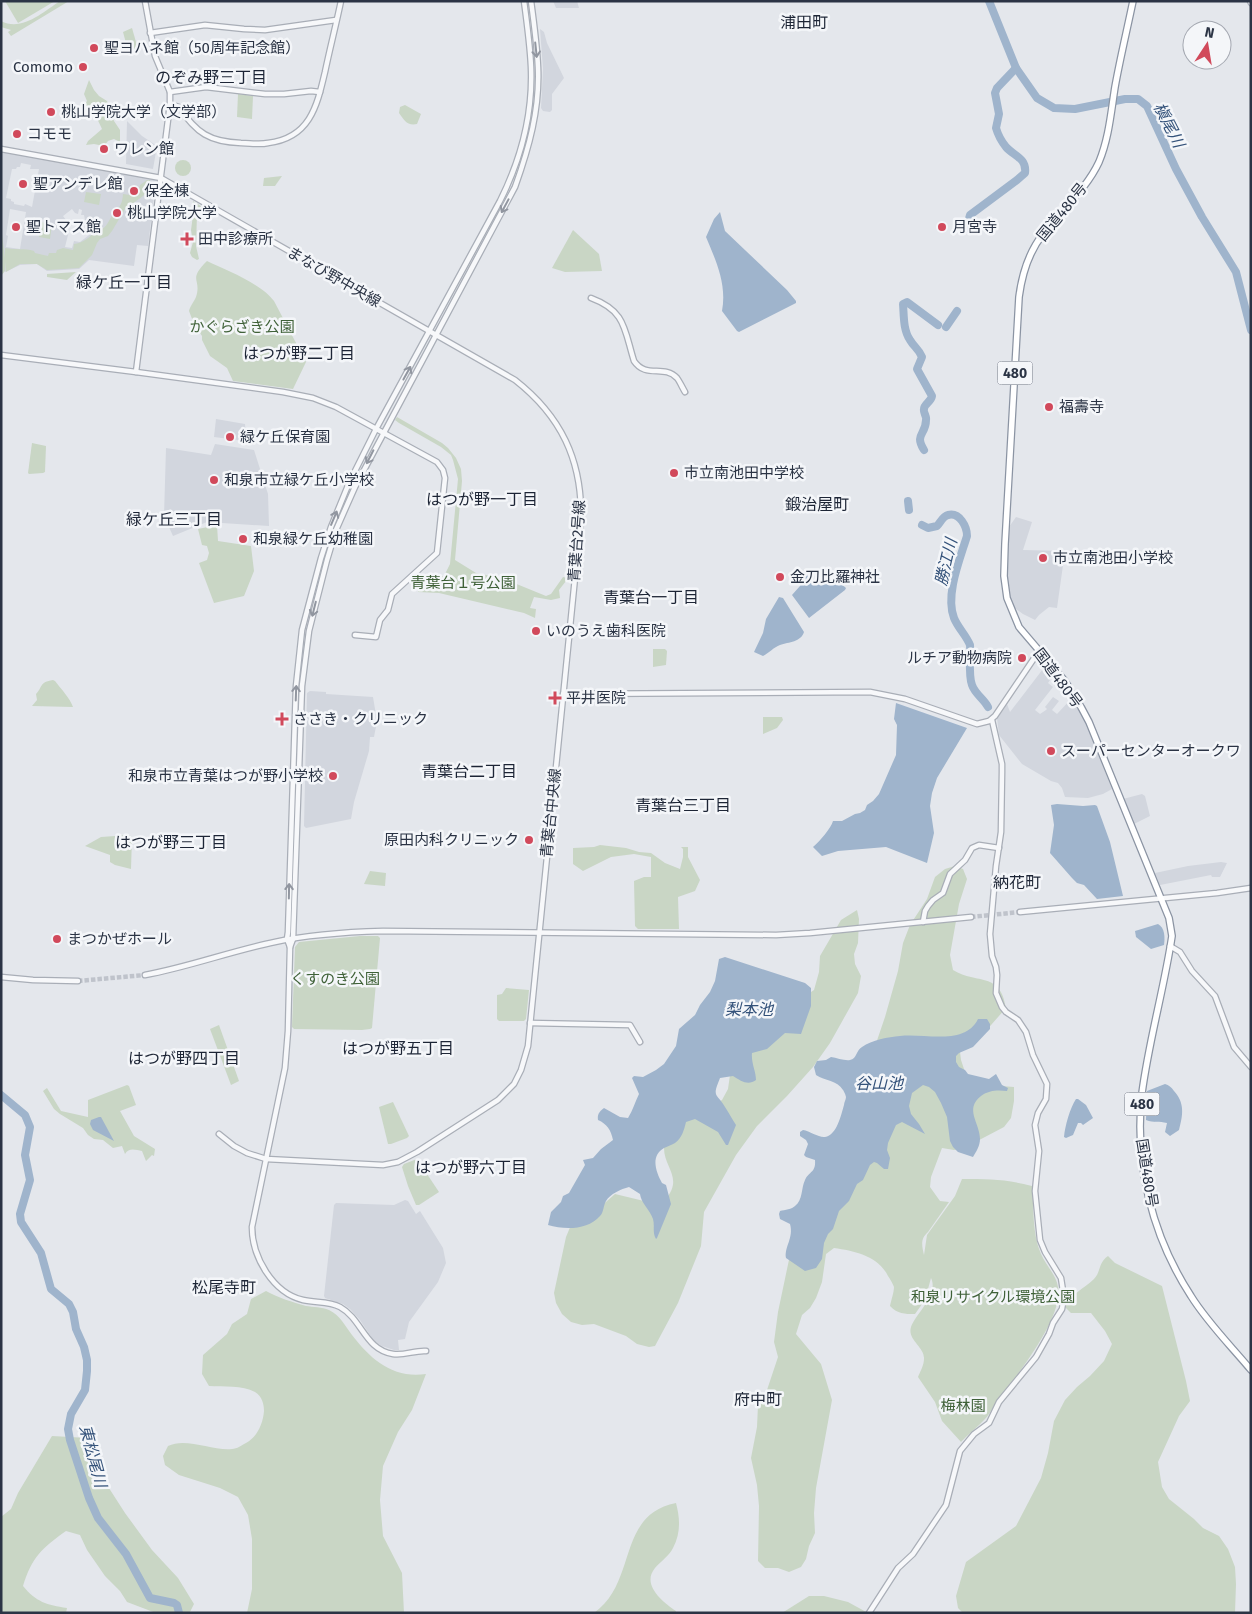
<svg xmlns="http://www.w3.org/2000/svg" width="1252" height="1614" viewBox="0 0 1252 1614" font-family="'Fira Sans','Noto Sans JP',sans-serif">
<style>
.built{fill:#d2d6de;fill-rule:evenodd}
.green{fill:#c9d6c5}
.water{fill:#9fb4cc}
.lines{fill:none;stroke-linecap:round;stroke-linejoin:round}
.river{stroke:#9fb4cc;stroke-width:8}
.tertiary-tunnel{stroke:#bfc3cb;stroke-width:4.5;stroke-dasharray:4.5 2;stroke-linecap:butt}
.tertiary-casing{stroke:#a9aeb7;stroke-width:7}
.trunk-casing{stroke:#8b94a3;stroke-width:8}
.tertiary{stroke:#f7f8fa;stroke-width:4.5}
.trunk{stroke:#fff;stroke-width:5.5}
.oneway{stroke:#9196a0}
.poi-dot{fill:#d1495b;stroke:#f4f6f9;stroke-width:2}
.labels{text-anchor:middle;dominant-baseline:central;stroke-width:5;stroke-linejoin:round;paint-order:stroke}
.shield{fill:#f4f6f9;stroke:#676e7b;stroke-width:1}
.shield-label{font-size:14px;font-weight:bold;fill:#2b3445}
.poi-label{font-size:15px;fill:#2b3445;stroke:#f4f6f9;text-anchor:start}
.street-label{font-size:15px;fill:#2b3445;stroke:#f4f6f9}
.park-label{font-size:15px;fill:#3f6138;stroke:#f4f6f9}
.neighbourhood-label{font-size:16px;fill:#1d2536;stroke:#f4f6f9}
.water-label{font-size:16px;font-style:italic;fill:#34527a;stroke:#f4f6f9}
</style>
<rect width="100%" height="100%" fill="#e4e7ec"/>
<g class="built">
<polygon points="553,1 577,1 579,8 556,8"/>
<polygon points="540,29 544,32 547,43 564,78 552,94 552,110 550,112 543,111 541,108 543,69"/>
<polygon points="127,121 142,136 157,146 153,169 126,164"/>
<path d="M1,152L156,180L148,246L137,245L134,266L89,260L79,269L47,271L37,264L20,265L5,272L1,226ZM21,163L31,165L30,169H39L32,207L25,204L24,206L14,204V202L11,201V199L6,198L12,169H16L17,167H20ZM10,209L26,212L20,249L6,247L8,236L6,235ZM72,209L75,213L78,214L79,209L82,210L81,215H84L85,220L89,221V218L101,220L100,229H94L93,232L80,242L74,241L72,248L65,247L69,231L65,229V225L60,224L61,222L66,223V220L63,216Z"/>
<polygon points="216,419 245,424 246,441 214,437"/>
<polygon points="215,444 254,450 268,494 269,526 207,522 173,536 164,516 166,448 211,455"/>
<polygon points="1016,517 1032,522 1023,550 1065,551 1057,608 1049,607 1039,615 1035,620 1023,614 1012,606 1007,579 1009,527"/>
<polygon points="1046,665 1054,674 1048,683 1053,687 1035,710 1040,714 1046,710 1047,709 1045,707 1053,697 1059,701 1052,710 1057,714 1072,698 1085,721 1112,789 1103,794 1088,798 1065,797 1062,788 1058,783 1051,781 1022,764 999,735 997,718 1007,704 1010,712"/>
<polygon points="310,691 326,692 326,694 373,697 377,721 374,737 370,737 369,751 354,802 351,819 306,828 304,826 307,693"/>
<polygon points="1142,794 1145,796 1150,816 1132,825 1123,799"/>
<polygon points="1221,862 1227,863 1220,877 1212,877 1211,875 1160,885 1155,873 1188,866"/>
<polygon points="405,1200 408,1201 416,1214 420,1211 443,1248 446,1263 438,1282 409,1322 405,1339 398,1340 399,1350 394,1350 382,1346 374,1341 360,1320 350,1309 343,1304 325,1298 324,1296 334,1205 336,1203 394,1205"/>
</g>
<g class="green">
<polygon points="5,1 55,1 18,23"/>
<path d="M60,1H69L11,36L8,32L11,30L1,27V21C22,32 43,12 60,1Z"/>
<polygon points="132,28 136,42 136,50 127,47 123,32"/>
<polygon points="89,80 94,90 99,96 107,101 114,121 120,130 120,142 114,139 108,141 104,146 94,144 86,145 88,141 102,129 93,110 84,105 87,101 84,94"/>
<polygon points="238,94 253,96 252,119 237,117"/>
<path d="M405,105L421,114L417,124C407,126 404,120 399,113L400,107Z"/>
<circle cx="183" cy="168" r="8"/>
<polygon points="282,176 275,186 263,186 264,178"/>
<path d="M147,180H150V188L143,196L125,209L112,231L108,236L100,239L97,243L92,255L79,268L47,270L37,264H20L6,272L5,261V271L1,276V226L5,258V248C15,250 25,248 34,251L35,253L48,256L49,253H56L57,250L63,248L73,250L74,244C82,243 92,237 95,230C106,231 107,223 112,216C119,206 122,207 123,194L137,196L140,185Z"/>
<polygon points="86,192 101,194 99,205 84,202"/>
<polygon points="193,201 201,206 197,214 196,246 199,259 197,260 192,257 190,253 193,242 191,230 194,208"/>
<polygon points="41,222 52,224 50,239 39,237"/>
<polygon points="573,230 599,254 602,271 565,272 552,268"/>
<path d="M207,261C226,270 262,284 274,301L306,362L293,389L233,381L227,368L210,356L202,340V336L194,324L189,311C190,306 194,302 196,297C202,278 187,281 207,261Z"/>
<polygon points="76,272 67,280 47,277 47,274"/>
<polygon points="397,417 442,443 448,448 456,458 461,469 462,481 455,560 476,573 502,578 546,596 551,594 563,577 570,579 569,581 566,581 559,590 560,598 551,600 534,597 530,608 536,609 535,618 524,613 439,593 418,592 426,576 444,576 450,564 458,479 453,460 451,455 441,447 399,423 395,420"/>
<polygon points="32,443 46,446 45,472 43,473 29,474 28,473"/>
<polygon points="217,525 218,541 251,546 254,571 244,596 214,603 199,563 207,560 209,553 207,546 202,545 198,529"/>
<polygon points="653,649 665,649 667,651 666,665 653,667"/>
<path d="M53,680L55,681C61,689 70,698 73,707L32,706L37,700L36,694C43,687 39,682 53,680Z"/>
<polygon points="763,717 782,717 783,720 777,728 763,734"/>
<polygon points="129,835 132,837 131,869 115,865 110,862 110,855 85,846 101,837"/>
<polygon points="600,845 626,848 639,852 651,853 665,863 680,869 683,857 683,849 681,847 688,847 688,857 700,880 695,891 678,897 679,929 638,929 635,926 634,881 644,877 651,877 651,857 634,854 611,857 583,871 573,864 573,848 594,847"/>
<path d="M955,866L963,869L967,879L959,904L950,955L953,970C978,985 1000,971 1006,1008L984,1033L959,1044L961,1060L966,1075L1001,1086L1014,1087V1101L1011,1118L1004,1127L964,1148L954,1150L942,1148L931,1177L930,1187L940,1201L949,1202L928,1232C920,1239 922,1246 924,1255L927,1235L955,1196L962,1179C989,1179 1005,1179 1032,1186C1034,1208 1032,1234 1041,1254C1046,1266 1056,1274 1058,1287C1064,1317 1016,1377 998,1400C993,1405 991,1413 985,1419C978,1427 968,1434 961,1442L942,1421L935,1402L918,1377C920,1372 924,1365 924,1359C925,1347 907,1340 911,1327C916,1313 939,1295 931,1278L925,1300L915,1314C904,1314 898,1314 890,1306C891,1301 894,1292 894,1287C893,1284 890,1279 888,1276C878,1256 855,1251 834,1248L826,1254L822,1282L816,1298L810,1308L802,1315L796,1334L821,1364L832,1400L816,1488L814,1513L815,1533L809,1546L806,1559L801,1567L789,1572L778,1568H765L758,1561L759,1506L757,1485L751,1458L757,1427L758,1405L767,1390L778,1357L774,1342L778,1312L790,1255L870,1061L885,1017L898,971L903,943L910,925L927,899L935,877L945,869Z"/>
<polygon points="370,871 386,873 385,886 364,884"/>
<path d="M857,910L859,919L858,943L854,954L855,964L861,976L858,993L830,1043L813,1067L787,1096L757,1126L736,1155L704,1212L701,1246L678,1303L655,1346L649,1347L637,1344L626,1336L594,1324L582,1325L571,1322L562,1314L556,1303L554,1293L566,1237L571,1225L598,1209L615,1194L644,1201L665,1200C684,1178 664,1168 664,1148C664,1143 667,1137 668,1132L722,1100L728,1089L730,1075L751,1040L802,998L814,990L819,972L820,956L841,920Z"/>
<polygon points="360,936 378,936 380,938 372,1028 370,1029 362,1030 294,1029 292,1027 295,947 299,942"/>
<polygon points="506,988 529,990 526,1019 524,1021 499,1021 497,1019 497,995 502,994"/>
<polygon points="219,1025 239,1081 231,1085 210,1029"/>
<path d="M127,1085L129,1086L136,1105L120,1111L134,1136L155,1149L154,1156L152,1155L146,1161L142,1151C136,1150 129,1147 125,1154L122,1146L113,1148L103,1140L94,1139L88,1135L83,1128L60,1114L54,1109L43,1091L47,1088L61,1111L88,1117V1100Z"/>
<polygon points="393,1102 409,1136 407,1138 391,1144 388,1144 379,1107"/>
<polygon points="417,1159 439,1192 419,1205 416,1205 408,1186 402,1167 404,1164"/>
<path d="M1108,1256L1115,1263L1162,1286L1186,1381L1190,1401L1179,1416L1158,1462L1162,1487L1169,1499L1194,1519L1203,1528L1219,1536L1228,1549L1235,1567L1236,1584L1235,1613H963L958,1608L956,1596L966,1562L1016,1526L1041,1478L1048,1453L1054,1421L1065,1400L1077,1387L1090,1376L1104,1361L1112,1344L1105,1331L1091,1313H1071L1065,1307C1070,1294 1084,1289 1094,1279C1101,1272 1098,1263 1108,1256Z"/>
<path d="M266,1291C279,1298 292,1302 306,1306C313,1307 322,1307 329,1310C340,1315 345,1326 352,1335C371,1360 394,1379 426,1374L412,1410L398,1432L383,1466L380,1500L383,1536L402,1573L404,1613H247L252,1589V1539L248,1515L238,1497L220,1488L179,1475L165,1465L163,1456L168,1446C186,1437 212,1451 232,1449C237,1449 242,1445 246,1443C257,1437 263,1424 264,1411C264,1404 262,1396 255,1392C242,1385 224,1387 209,1386L202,1374L203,1355L227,1334L232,1324L247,1314L251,1299Z"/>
<path d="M52,1436L88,1438L87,1454L125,1513L152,1550L178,1578L194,1604L190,1612L156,1613L127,1602L120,1591L105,1576L87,1550L80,1535L66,1531C42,1548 32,1557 23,1586C36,1602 47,1605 67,1608L66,1613H1V1517L11,1509L18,1493Z"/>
<path d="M676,1503C680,1518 681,1533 673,1548C669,1556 660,1562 655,1568C641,1585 663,1602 676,1611V1613H594C638,1582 616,1515 676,1503Z"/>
<polygon points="809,1596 824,1596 848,1602 868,1613 782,1613"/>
</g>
<g class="water">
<path d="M720,212L725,231L787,290L796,301V303L739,332L737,331L722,311C727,284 716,261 706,237L714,219Z"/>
<path d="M805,574C809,577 814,580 819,582C829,584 838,580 846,588L845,590L809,618L792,595L800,586Z"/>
<path d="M779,597L783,598L804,632C801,642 789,642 780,645C774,647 769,653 763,656L754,652L763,633L766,619Z"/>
<path d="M896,703L967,728L937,778L932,793L930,806L934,833L927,863L886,847L838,851L822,856L813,847C820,841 831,828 833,821H842L855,814L860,813L865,810L867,805L873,801L879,794L896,755L897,725L894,719Z"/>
<polygon points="1057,804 1083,806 1095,805 1097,806 1110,842 1123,896 1097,899 1084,885 1077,883 1072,878 1050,853 1054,825 1051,805"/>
<path d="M1158,924C1165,928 1165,937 1164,945L1151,949L1136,937L1135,931Z"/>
<path d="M725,957L805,983L811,988V1006L801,1034L785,1033L767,1049L752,1053C751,1063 756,1071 756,1080C748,1086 741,1081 733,1076L720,1078C712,1098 716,1092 725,1107C729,1113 732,1119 736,1125L728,1145H726L718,1132L695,1119L686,1122C684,1130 682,1138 675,1143C672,1145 668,1146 664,1148C650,1156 656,1172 662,1183L666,1185L671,1204L657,1238L656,1239C652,1232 655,1226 653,1219C650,1210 641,1203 640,1194L629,1187C621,1189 610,1194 606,1201C603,1206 604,1212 600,1216C588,1230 565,1230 548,1225L551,1212L561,1202L563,1196L569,1193L585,1165L583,1160L593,1158L601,1149L613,1140C611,1130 607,1124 598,1120C597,1114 600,1111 604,1108L620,1117L628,1118C633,1110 635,1102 639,1094L632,1078L634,1076L643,1077L656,1070L664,1064L676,1046L679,1029L695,1015L700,1005L710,992L715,981L719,959Z"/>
<path d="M978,1019H987L990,1024V1029L973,1047L959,1053L956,1056V1062L959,1067L965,1070L968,1074L989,1079L996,1074L1002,1085L1008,1088L1007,1091C998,1090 989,1090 981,1096C964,1109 980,1123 980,1139C980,1146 976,1152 973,1157L958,1152L953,1147L950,1141L947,1117L941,1103L935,1092L929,1087L923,1085L912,1093L909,1106L911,1114L919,1124L925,1134L902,1122L896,1125L888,1143L887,1150L890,1158L888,1169H884L877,1163L874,1162L870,1165L863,1180L857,1184L849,1201L839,1211L833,1229L828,1234L824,1243L822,1259L816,1268L805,1271L786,1258C784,1247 794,1238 790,1224L780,1219L779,1214L780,1211C785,1210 792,1209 795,1206C803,1200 801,1188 805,1180C809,1171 816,1173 815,1160L806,1157L804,1155L808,1144L806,1140L800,1136V1132L803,1130C810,1131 819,1138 825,1137C837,1135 841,1115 844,1105C844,1102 846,1100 846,1097C846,1096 844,1091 843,1090C837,1080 825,1081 816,1075L814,1067L817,1061L826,1060L831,1057C837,1058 845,1061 850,1060C857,1059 856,1050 862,1047C872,1040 888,1037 900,1036C925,1033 965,1046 978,1019Z"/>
<path d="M1165,1084C1169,1085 1171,1087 1174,1091C1185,1103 1183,1115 1179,1130L1170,1136L1165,1132L1167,1123C1159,1121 1154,1123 1146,1120L1147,1091Z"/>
<path d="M1076,1099H1078L1086,1105L1093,1118L1083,1125L1081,1123H1078L1073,1135L1066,1138L1064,1137C1065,1126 1070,1108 1076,1099Z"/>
<polygon points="99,1117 101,1117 114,1141 93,1130 90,1124 91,1120"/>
</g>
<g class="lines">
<g class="river">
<polyline points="989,1 1016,68 1037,98 1054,108 1075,109 1125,99 1138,99 1147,106 1176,169 1202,217 1236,272 1251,330"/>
<path d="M966,229L970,215L1017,180L1025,173C1027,158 1014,156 1006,147C1002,142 998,135 996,128L999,114L995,93L997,88L1016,68"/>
<polyline points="946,327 957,311"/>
<path d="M924,450C914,434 926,435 926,420C927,417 923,412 924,409C924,404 931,402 932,396L917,369L922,357C919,349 914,347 910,340C903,330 904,315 903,304L907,302L938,325"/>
<polyline points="908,501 909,510"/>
<path d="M922,525L928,528L937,526C940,523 943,516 948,515C960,512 967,527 967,536C960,559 945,595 954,618C958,628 966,635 970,645C971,656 968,675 972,685C975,694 984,699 988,707"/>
<polyline points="1,1095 25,1115 30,1127 25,1155 30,1180 20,1214 21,1222 41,1253 51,1289 69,1304 73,1312 76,1329 84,1347 87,1360 87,1371 85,1390 71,1414 68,1429 70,1440 89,1498 98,1518 126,1554 150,1598 174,1603 177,1605 179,1613"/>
</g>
<g class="tertiary-tunnel">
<polyline points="971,917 1020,912"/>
<polyline points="78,981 145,975"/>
</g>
<defs>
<g id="tertiary">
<polyline points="1250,1 1251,3"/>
<polyline points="150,33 205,25 244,29 265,30 336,20"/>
<polyline points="170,92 206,87 265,94 284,94 311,91 320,92"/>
<path d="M170,104L179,107C196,133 210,142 241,143C250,143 259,145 268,143C310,138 317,106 325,72C330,48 336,25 341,1"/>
<path d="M1,149L161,178L515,380C561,416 582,460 581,518L528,1046L521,1070L514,1084L498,1100L417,1152L398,1162L383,1165L266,1159L247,1153L234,1146L219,1134"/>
<path d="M591,298C626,311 624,329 634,361C646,379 664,364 677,378C680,382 682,387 685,392"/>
<polyline points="1,355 136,372 170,104 170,92 155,56 145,1"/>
<polyline points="136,372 283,392 313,398 336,407 437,462 443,470 445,478 437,553 392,594 388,610 380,620 376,637 355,635"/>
<polyline points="563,694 870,692 905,699 977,724 989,721 995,716 1039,651"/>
<polyline points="1020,912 1217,893 1251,888"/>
<polyline points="923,922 925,911 928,906 933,900 943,893 950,874 965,860 972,848 979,845 999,848"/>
<polyline points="1170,946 1180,952 1192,971 1215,996 1234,1047 1251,1067"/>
<path d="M290,947L287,939L288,932L296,686L302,630L321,558L331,527L349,483L376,429L500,201C521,159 533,114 531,67C530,45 527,23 524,1"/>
<path d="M145,975C189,967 231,951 275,942C311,934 346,932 383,931L776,935L810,933L971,917"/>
<polyline points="1,977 33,980 78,981"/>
<polyline points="530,1023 630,1025 640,1042"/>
<path d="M426,1351C415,1350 404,1356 393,1354C365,1350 362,1319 340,1307C329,1301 316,1303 303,1300C273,1293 252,1257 252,1227L285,1068L288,1031L290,947L293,939L302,686L309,631L327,560L336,530L355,487L515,187C529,148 540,109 538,67C537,45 534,23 531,1"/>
<polyline points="869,1613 898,1568 913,1554 946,1505 960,1451 974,1434 989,1423 999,1402 1036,1357 1049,1334 1053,1323 1062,1309 1064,1297 1061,1278 1045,1252 1040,1240 1035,1191 1039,1151 1035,1125 1038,1113 1046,1099 1047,1084 1033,1055 1026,1032 1018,1020 1006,1012 1002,1007 996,993 997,975 996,967 992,956 990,934 996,866 1001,832 1002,772 1002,764 992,720"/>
</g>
<path id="trunk" d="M1133,1C1127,30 1120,59 1115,87C1111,112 1109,138 1099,162C1086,190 1061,210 1043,234C1028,253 1022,274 1019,297L1005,544L1004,576L1007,598L1019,627L1065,681L1081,707L1089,722L1169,918L1172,936C1164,989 1149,1040 1142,1093C1134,1164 1152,1236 1191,1296C1207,1322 1231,1346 1251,1370"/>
</defs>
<use href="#tertiary" class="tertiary-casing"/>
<use href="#trunk" class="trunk-casing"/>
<use href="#tertiary" class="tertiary"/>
<use href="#trunk" class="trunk"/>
</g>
<defs><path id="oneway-shaft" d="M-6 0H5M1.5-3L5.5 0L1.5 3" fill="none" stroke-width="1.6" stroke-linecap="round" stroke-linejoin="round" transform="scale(1.25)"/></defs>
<g class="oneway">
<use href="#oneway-shaft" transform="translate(536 50) rotate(84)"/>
<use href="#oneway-shaft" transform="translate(505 206) rotate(118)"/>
<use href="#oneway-shaft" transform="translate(407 373) rotate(-61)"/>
<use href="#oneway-shaft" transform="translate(370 457) rotate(117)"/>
<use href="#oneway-shaft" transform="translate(334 518) rotate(-67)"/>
<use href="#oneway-shaft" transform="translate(314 609) rotate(104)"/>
<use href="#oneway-shaft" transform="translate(296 693) rotate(-88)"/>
<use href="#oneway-shaft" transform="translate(289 891) rotate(-89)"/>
</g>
<g class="poi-dot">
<circle cx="94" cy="48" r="5"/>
<circle cx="83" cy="67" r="5"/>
<circle cx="51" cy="112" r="5"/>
<circle cx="17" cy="134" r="5"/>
<circle cx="104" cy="149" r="5"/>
<circle cx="23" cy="184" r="5"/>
<circle cx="134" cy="191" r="5"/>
<circle cx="117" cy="213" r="5"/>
<circle cx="16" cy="227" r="5"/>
<circle cx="942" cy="227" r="5"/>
<path d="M184.5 231.5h5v5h5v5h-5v5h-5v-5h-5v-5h5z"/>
<circle cx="1049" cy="407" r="5"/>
<circle cx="230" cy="437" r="5"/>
<circle cx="674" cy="473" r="5"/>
<circle cx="214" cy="480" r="5"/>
<circle cx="243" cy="539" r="5"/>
<circle cx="1043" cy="558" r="5"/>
<circle cx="780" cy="577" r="5"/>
<circle cx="536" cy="631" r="5"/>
<circle cx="1022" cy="658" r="5"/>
<path d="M552.5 690.5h5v5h5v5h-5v5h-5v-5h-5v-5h5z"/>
<path d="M279.5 711.5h5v5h5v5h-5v5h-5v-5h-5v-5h5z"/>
<circle cx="1051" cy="751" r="5"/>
<circle cx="333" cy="776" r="5"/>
<circle cx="529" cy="840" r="5"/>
<circle cx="57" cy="939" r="5"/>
</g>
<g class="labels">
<g class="shield">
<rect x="997.5" y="361.5" width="35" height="23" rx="4"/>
<rect x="1124.5" y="1092.5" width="35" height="23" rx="4"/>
</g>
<g class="shield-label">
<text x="1015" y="373">480</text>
<text x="1142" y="1104">480</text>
</g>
<g class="poi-label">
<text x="104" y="48">聖ヨハネ館（50周年記念館）</text>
<text x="73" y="67" text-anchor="end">Comomo</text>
<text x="61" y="112">桃山学院大学（文学部）</text>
<text x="27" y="134">コモモ</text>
<text x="114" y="149">ワレン館</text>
<text x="33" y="184">聖アンデレ館</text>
<text x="144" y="191">保全棟</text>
<text x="127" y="213">桃山学院大学</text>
<text x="26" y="227">聖トマス館</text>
<text x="952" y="227">月宮寺</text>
<text x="198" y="239">田中診療所</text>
<text x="1059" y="407">福壽寺</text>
<text x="240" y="437">緑ケ丘保育園</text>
<text x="684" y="473">市立南池田中学校</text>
<text x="224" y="480">和泉市立緑ケ丘小学校</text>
<text x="253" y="539">和泉緑ケ丘幼稚園</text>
<text x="1053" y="558">市立南池田小学校</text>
<text x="790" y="577">金刀比羅神社</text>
<text x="546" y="631">いのうえ歯科医院</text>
<text x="1012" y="658" text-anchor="end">ルチア動物病院</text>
<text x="566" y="698">平井医院</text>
<text x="293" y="719">ささき・クリニック</text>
<text x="1061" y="751">スーパーセンターオークワ</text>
<text x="323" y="776" text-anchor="end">和泉市立青葉はつが野小学校</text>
<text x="519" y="840" text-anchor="end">原田内科クリニック</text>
<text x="67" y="939">まつかぜホール</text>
</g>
<g class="street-label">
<text transform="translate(1062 212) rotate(-51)">国道480号</text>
<text transform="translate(334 277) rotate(30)">まなび野中央線</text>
<text transform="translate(577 541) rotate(-86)">青葉台2号線</text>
<text transform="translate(1058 678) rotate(53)">国道480号</text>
<text transform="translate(551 813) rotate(-84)">青葉台中央線</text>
<text transform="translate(1147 1173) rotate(81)">国道480号</text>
</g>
<g class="park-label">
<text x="242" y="327">かぐらざき公園</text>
<text x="463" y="583">青葉台１号公園</text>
<text x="335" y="979">くすのき公園</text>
<text x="993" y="1297">和泉リサイクル環境公園</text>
<text x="963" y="1406">梅林園</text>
</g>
<g class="neighbourhood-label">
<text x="804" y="22">浦田町</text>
<text x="211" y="77">のぞみ野三丁目</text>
<text x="124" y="282">緑ケ丘一丁目</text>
<text x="299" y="353">はつが野二丁目</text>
<text x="482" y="499">はつが野一丁目</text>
<text x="817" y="504">鍛治屋町</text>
<text x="174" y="519">緑ケ丘三丁目</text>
<text x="651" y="597">青葉台一丁目</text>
<text x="469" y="771">青葉台二丁目</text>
<text x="683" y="805">青葉台三丁目</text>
<text x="171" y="842">はつが野三丁目</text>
<text x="1017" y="882">納花町</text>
<text x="398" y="1048">はつが野五丁目</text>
<text x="184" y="1058">はつが野四丁目</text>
<text x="471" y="1167">はつが野六丁目</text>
<text x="224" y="1287">松尾寺町</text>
<text x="758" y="1399">府中町</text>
</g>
<g class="water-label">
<text transform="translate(1169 125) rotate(63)">槇尾川</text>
<text transform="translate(946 562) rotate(-77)">勝江川</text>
<text x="749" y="1009">梨本池</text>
<text x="879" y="1083">谷山池</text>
<text transform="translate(93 1456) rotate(75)">東松尾川</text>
</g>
</g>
<rect width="1252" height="1614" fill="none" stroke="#2b3445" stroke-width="5"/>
<g transform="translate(1207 45) rotate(12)"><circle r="24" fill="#f4f6f9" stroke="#a4a8b1"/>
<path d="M0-4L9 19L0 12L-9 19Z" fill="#d1495b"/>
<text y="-8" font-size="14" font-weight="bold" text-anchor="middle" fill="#2b3445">N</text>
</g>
</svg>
